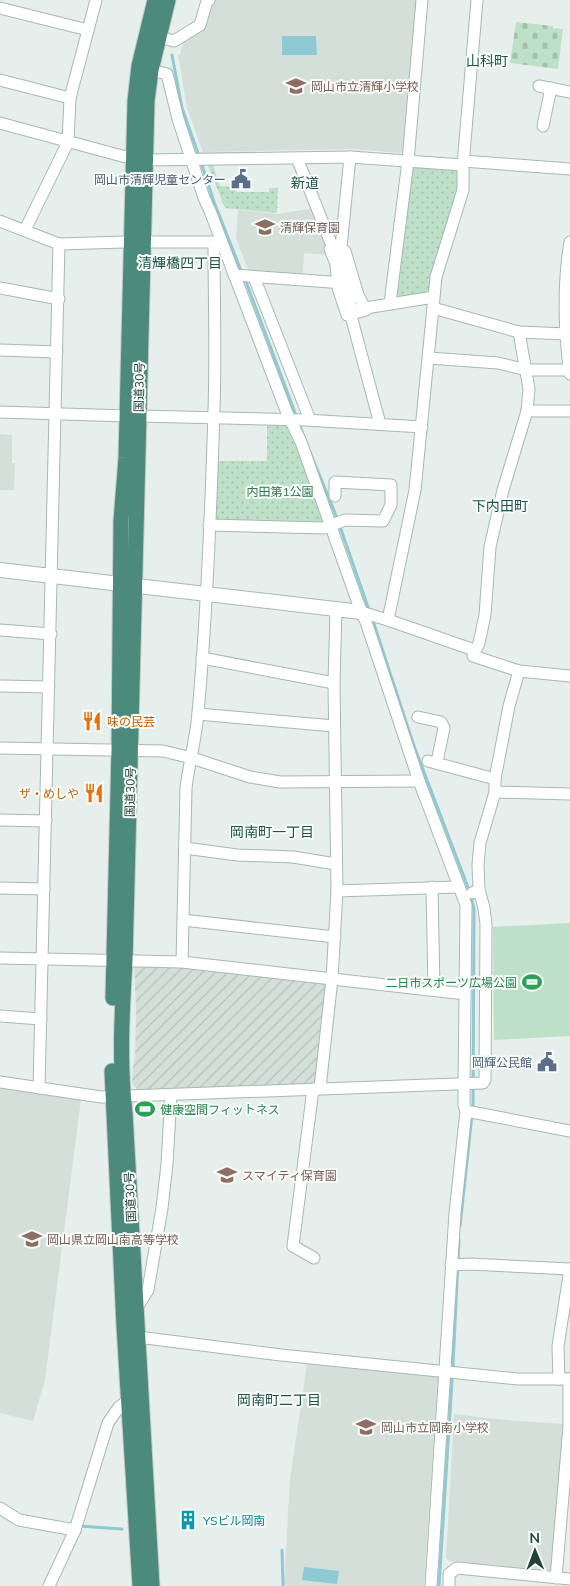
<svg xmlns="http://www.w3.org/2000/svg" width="570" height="1586" viewBox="0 0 570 1586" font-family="Mulish,'Noto Sans JP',sans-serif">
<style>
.built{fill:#d4dfda}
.industrial{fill:url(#industrial-furrows)}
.green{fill:#bfe0c8}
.cemetery{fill:url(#cemetery-stones)}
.park{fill:url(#park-dots)}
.water{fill:#8ec9d4}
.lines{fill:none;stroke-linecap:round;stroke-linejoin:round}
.stream{stroke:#8ec9d4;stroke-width:3}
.minor-casing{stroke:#a8b8b2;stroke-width:13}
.tertiary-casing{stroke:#a8b8b2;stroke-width:16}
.trunk-casing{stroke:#c2cac8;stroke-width:17}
.minor{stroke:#fff;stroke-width:11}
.tertiary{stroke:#fff;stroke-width:14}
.trunk{stroke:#4c8a7c;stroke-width:15}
.labels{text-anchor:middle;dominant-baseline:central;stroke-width:4;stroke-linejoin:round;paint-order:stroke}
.education-label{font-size:12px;fill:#785e54;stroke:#f7fbf9;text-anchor:start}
.service-label{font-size:12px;fill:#4e5e75;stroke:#f7fbf9;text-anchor:end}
.street-label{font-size:12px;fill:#24423a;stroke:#f7fbf9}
.park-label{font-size:12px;fill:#2d7a4b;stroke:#f7fbf9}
.food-label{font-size:12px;fill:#c56008;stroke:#f7fbf9;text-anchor:start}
.leisure-label{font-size:12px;fill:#27864d;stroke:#f7fbf9;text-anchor:end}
.culture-label{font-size:12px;fill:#0d838f;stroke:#f7fbf9;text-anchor:start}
.neighbourhood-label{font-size:14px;fill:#1f5548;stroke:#f7fbf9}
</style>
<defs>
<pattern id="industrial-furrows" width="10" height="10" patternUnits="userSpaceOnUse" patternTransform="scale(1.25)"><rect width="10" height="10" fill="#d4dfda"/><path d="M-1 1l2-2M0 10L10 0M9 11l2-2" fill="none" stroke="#b6c1bc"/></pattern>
<pattern id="cemetery-stones" width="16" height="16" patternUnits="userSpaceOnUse" patternTransform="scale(1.25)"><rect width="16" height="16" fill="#bfe0c8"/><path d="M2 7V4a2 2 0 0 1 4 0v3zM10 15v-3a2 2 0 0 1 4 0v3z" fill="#a4c1ad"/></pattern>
<pattern id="park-dots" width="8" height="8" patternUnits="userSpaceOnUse" patternTransform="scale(1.25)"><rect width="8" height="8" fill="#bfe0c8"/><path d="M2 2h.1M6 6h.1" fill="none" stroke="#a4c1ad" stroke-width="1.8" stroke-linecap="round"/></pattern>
</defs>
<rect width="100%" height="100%" fill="#e6efeb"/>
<g class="built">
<polygon points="214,0 418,0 405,151 401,153 354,149 203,152 187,108 178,55 180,55 184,40 210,3"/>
<polygon points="314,208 331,255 304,253 303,275 249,272 236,238 238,210 278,214"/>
<polygon points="0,434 12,435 12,463 15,463 14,490 0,490"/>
<polygon points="0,1086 81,1099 45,1380 33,1421 0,1413"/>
<polygon points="307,1364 438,1376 424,1586 296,1586 284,1585 290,1479"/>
<polygon points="454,1414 506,1420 565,1424 552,1571 449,1561 446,1558"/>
</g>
<polygon class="industrial" points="134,964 185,965 328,982 317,1084 139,1091 132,1084 133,1067 135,1055 136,1012"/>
<polygon class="green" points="570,923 570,1036 494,1040 493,927"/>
<polygon class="cemetery" points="516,22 553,26 553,28 563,29 558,69 510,63"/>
<g class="park">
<polygon points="212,162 220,186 234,187 237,192 269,192 269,188 278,188 277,213 225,208 207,163"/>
<polygon points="417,166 454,169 458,173 458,190 430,278 430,288 425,293 397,298 394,296 410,170"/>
<polygon points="267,423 287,424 293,429 326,522 323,524 219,522 213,517 216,461 267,461"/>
</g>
<g class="water">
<polygon points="282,36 316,36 317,55 282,55"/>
<polygon points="304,1567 339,1571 337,1584 302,1580"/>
</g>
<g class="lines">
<g class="stream">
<polyline points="172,55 182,108 199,156"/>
<polyline points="201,162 214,202 242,273"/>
<polyline points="245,279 304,437"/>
<polyline points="310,452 337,518 369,610"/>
<polyline points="372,618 414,746 469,890 474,909 473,1109"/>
<polyline points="460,1226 472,1115"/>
<polyline points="79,1526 122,1529"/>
<polyline points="282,1550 283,1585"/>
<polyline points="439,1586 453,1365 459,1240"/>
</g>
<defs>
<g id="minor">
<polyline points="0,8 88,30"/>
<polyline points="159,37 174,41 200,25 207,1 209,0"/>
<polyline points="151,70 167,74 178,119 204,198 210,211 287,413 301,442 358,603 366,622 419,781 466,905 464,1084 464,1105 466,1111 455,1213 431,1586"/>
<polyline points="0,80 70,98"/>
<polyline points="539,86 570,92"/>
<polyline points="0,123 122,156 145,160 350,157 463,165"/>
<polyline points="543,126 551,88"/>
<polyline points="297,158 339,263 350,302 351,316 380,424"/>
<polyline points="463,161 570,169"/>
<polyline points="0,221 59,244 124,242 221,242"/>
<polyline points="25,230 68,142 70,98 96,0"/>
<path d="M570,242C563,282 564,334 570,374"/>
<polygon points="337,248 345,251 358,295 366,310 347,315 338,288 336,264 330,249"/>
<polyline points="340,257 350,157"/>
<polyline points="234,275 344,283"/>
<polyline points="254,277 310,420"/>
<polyline points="0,288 59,299"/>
<polyline points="390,303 408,161 422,0"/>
<polyline points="433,308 519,332 567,334"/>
<polyline points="359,309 434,297"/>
<polyline points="519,332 529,389 527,411 503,490 490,547 485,615 479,643 473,656 519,671 570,676"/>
<polyline points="0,350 57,352"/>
<polyline points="429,358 498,363 527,370 569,370"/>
<polyline points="527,411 570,411"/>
<polyline points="0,412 127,416"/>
<polyline points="138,416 306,420 422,427"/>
<polyline points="209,525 324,528 345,520 383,521 391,505 391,485 335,482 335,496"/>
<polyline points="361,612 388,620 474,650"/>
<polyline points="388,620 415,490 436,277 463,190 463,165 477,0"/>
<polyline points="0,630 51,634"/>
<polyline points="202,658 334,683"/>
<polyline points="0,686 49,687"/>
<polyline points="198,714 334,726"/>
<polyline points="418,717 441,722 444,728 437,762"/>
<polyline points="0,748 163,751 192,758 250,777 280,782 419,781"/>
<polyline points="428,761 495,779"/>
<polyline points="495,792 570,794"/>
<polyline points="0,820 46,821"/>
<polyline points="185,848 237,855 293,857 336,864"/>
<polyline points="432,887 434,990"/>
<polyline points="0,888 44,889"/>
<polyline points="337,891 458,887"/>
<polyline points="472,893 479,890 478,865 480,843 495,792 495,779 509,706 519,671"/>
<polyline points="183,920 335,937"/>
<polyline points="0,958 182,962 465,994"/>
<path d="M182,962L186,788C189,763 196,738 198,713C207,612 211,511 214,410C216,354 214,298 214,243"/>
<polyline points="0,1016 41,1019"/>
<polyline points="0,1082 101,1097 483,1083 485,1080 486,924 484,908 479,890"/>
<polyline points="39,1088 59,244"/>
<polyline points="320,1088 332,979 337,891 334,683 336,609"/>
<polyline points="313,1089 293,1246 314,1258"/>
<polyline points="466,1111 570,1131"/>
<polyline points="451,1265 470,1264 570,1269"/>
<polyline points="136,1309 148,1290 162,1208 167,1164 171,1095"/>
<polyline points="132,1338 146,1338 281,1355 518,1379 570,1379"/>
<polyline points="559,1379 558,1346 570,1269"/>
<polyline points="0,1508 19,1520 75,1530"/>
<polyline points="556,1578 569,1426 569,1379"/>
<polyline points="49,1586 75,1530 108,1423 119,1407 129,1400 135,1400"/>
<polyline points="449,1586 449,1574 457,1568 570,1579"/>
</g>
<polyline id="tertiary" points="0,570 361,612"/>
<g id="trunk">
<polyline points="113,998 119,750 121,521 126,458 135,101 139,66 155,0"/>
<polyline points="112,1071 124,1326 140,1586"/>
<path d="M152,1586L125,1113C119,1062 122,1011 125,961L147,101L151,70L168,0"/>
</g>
</defs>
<use href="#minor" class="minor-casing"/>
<use href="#tertiary" class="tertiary-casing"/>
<use href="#trunk" class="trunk-casing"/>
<use href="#minor" class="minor"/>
<use href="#tertiary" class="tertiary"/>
<use href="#trunk" class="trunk"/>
</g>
<defs>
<symbol id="school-bare" viewBox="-9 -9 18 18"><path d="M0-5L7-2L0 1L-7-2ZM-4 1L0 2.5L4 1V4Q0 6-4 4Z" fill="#8d6e63" stroke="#f7fbf9" stroke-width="2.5" paint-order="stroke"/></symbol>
<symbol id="civic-bare" viewBox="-9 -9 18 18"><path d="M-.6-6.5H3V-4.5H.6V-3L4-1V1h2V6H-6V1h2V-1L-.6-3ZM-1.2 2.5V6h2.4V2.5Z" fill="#5c6f8a" stroke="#f7fbf9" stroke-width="2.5" paint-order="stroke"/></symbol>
<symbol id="restaurant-bare" viewBox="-9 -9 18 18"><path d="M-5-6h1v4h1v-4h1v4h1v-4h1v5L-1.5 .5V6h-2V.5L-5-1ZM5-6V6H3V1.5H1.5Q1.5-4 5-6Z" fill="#e8710a" stroke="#f7fbf9" stroke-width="2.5" paint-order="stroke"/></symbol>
<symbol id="stadium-bare" viewBox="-9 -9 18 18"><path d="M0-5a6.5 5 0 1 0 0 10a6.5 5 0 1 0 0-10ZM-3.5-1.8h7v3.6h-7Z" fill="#2e9e5b" stroke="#f7fbf9" stroke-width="2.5" paint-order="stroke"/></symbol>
<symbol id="building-bare" viewBox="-9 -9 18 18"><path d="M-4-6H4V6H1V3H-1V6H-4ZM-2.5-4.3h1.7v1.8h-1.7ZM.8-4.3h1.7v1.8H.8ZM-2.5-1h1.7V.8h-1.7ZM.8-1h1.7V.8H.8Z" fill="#0f9aa8" stroke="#f7fbf9" stroke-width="2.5" paint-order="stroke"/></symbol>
</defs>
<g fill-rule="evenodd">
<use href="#school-bare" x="282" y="72" width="28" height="28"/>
<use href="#civic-bare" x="227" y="165" width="28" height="28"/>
<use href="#school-bare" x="251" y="213" width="28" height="28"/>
<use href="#restaurant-bare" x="78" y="707" width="28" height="28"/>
<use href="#restaurant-bare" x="80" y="779" width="28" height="28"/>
<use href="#stadium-bare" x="518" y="968" width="28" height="28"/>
<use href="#civic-bare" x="533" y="1048" width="28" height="28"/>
<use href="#stadium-bare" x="131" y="1095" width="28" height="28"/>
<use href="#school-bare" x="213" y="1161" width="28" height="28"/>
<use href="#school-bare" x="18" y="1225" width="28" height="28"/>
<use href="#school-bare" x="352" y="1413" width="28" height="28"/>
<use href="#building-bare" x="174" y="1506" width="28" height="28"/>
</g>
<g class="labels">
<g class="education-label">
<text x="311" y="86">岡山市立清輝小学校</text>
<text x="280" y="227">清輝保育園</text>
<text x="242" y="1175">スマイティ保育園</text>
<text x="47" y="1239">岡山県立岡山南高等学校</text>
<text x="381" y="1427">岡山市立岡南小学校</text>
</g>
<g class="service-label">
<text x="226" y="179">岡山市清輝児童センター</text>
<text x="532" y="1062">岡輝公民館</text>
</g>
<g class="street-label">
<text transform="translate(139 387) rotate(-89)">国道30号</text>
<text transform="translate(130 792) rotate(-89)">国道30号</text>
<text transform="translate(130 1197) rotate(-93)">国道30号</text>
</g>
<g class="park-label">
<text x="280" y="491">内田第1公園</text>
</g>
<g class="food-label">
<text x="107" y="721">味の民芸</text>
<text x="79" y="793" text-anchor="end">ザ・めしや</text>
</g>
<g class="leisure-label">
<text x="517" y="982">二日市スポーツ広場公園</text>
<text x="160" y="1109" text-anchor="start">健康空間フィットネス</text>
</g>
<g class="culture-label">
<text x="203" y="1520">YSビル岡南</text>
</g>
<g class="neighbourhood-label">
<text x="487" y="61">山科町</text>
<text x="305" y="183">新道</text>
<text x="180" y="263">清輝橋四丁目</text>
<text x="500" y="506">下内田町</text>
<text x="272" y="832">岡南町一丁目</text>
<text x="279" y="1400">岡南町二丁目</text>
</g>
</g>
<g transform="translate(535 1551) rotate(359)" stroke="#f7fbf9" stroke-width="4" paint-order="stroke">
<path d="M0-4L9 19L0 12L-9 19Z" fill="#24423a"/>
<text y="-8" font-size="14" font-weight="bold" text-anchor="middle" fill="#24423a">N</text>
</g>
</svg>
